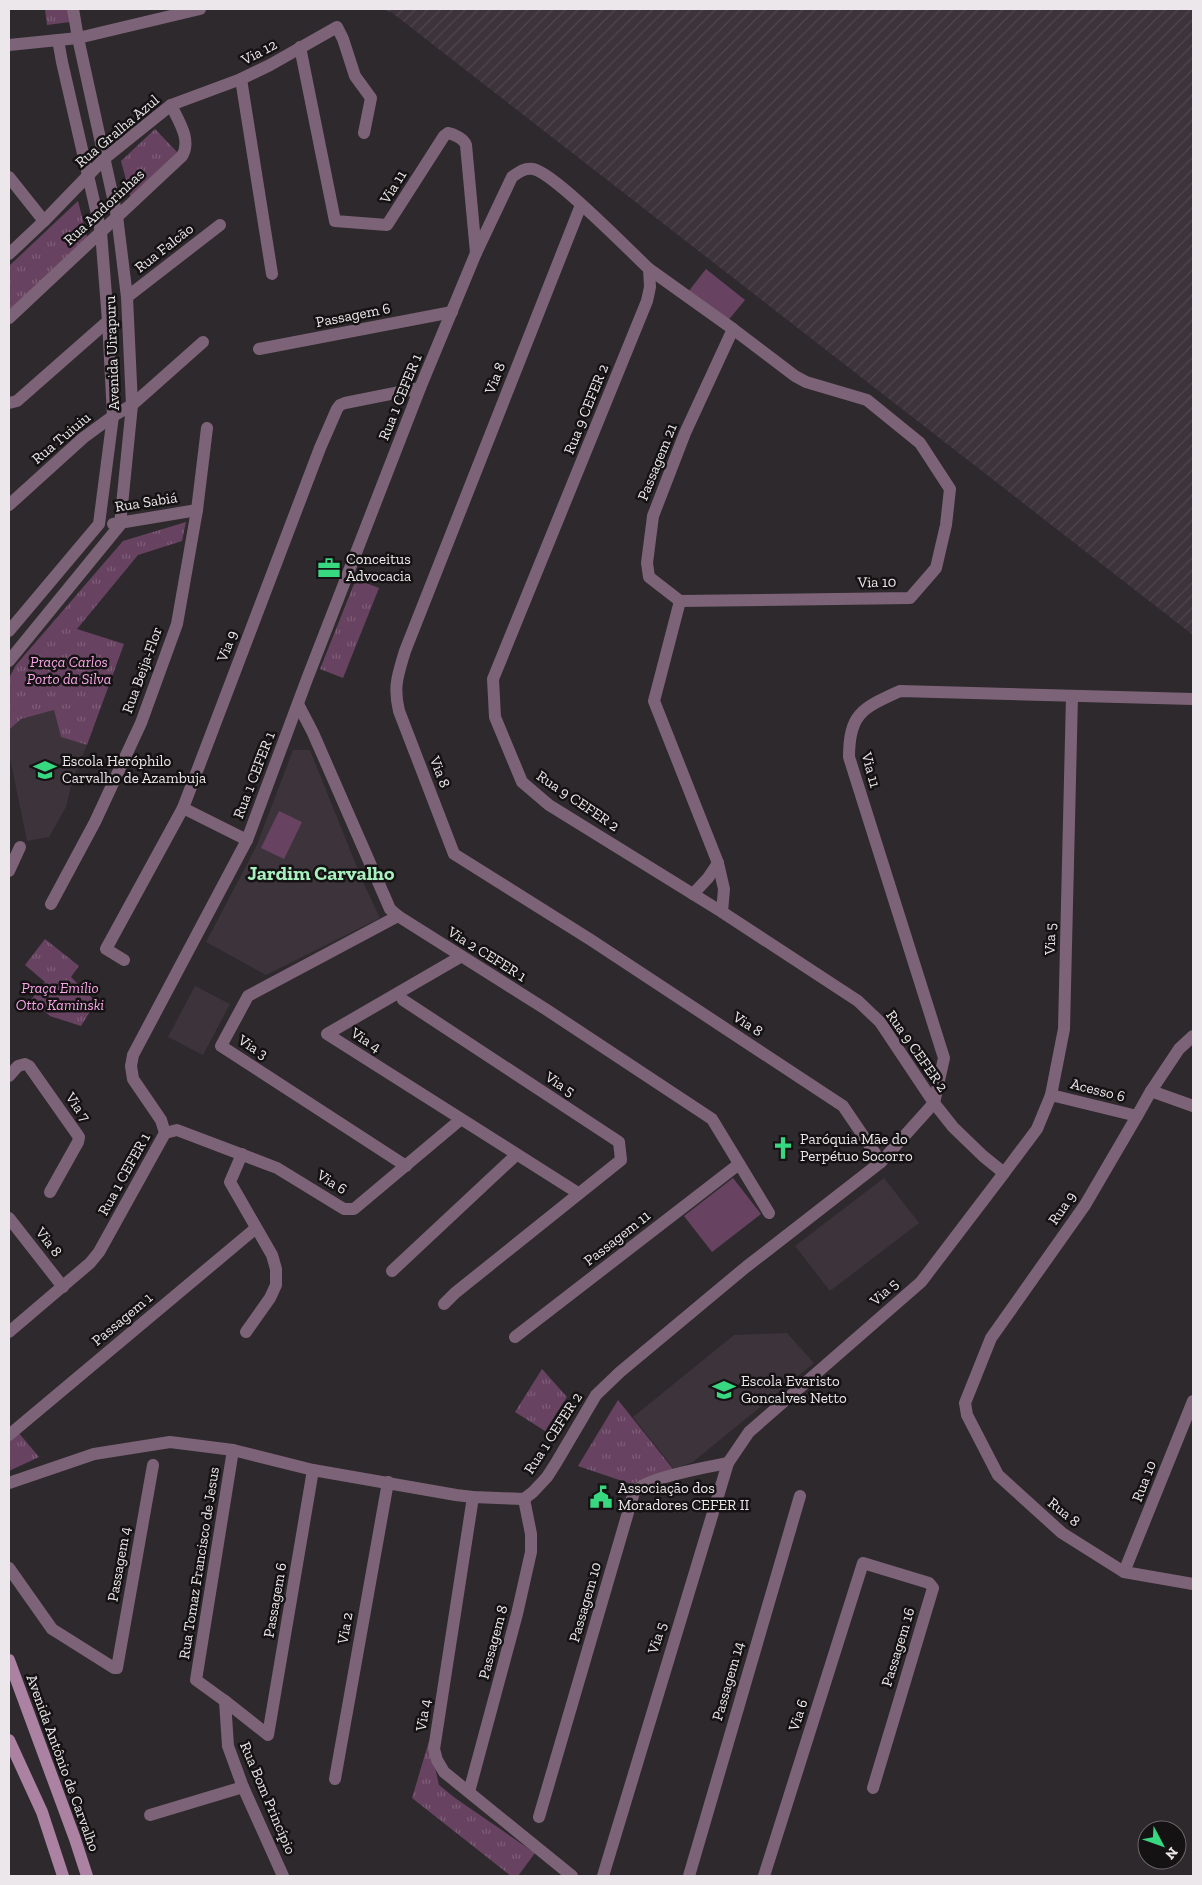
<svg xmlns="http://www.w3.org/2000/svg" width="1202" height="1885" viewBox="0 0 1202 1885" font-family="'Zilla Slab',serif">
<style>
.built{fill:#3d333a}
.industrial{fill:url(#industrial-furrows)}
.grass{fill:url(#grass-tufts)}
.garden{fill:#684361}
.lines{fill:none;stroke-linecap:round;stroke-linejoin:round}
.minor{stroke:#7d6377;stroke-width:12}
.tertiary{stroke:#7d6377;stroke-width:12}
.secondary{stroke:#ab82a2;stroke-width:12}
.labels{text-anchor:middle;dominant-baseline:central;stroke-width:5;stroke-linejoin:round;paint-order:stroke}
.street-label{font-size:15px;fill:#ebe7ea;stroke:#151214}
.poi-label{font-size:15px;fill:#ebe7ea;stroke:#151214;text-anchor:start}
.park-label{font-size:15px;font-style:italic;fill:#f8a5e7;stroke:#151214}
.district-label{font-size:20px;font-weight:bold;fill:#a8f1bf;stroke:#151214}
</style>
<defs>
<pattern id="industrial-furrows" width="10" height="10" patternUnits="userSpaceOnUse" patternTransform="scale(1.25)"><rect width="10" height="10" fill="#3d333a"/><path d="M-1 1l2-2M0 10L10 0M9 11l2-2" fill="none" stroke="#50474d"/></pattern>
<pattern id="grass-tufts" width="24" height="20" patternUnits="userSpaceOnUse" patternTransform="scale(1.25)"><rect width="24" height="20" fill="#684361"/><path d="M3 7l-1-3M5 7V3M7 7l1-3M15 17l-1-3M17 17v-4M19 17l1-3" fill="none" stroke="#7e5e78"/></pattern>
</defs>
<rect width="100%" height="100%" fill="#2e292d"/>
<g class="built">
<polygon points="54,710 61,737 87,745 72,781 66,807 49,837 27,841 9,753 9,730 21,719"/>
<polygon points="293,750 310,750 363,882 380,918 266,975 206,942 256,847"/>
<polygon points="195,986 230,1004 203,1055 168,1037"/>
<polygon points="884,1178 919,1223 830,1291 795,1246"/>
<polygon points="787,1333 814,1363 693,1462 674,1469 633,1417 734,1335"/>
</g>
<polygon class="industrial" points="380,9 1193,9 1193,635 391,12"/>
<g class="grass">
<polygon points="45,9 69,9 70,22 47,25"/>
<polygon points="155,129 178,153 131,199 121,161"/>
<polygon points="78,201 88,240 9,314 9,266"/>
<polygon points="186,522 182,541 138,555 77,629 124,644 87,745 61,737 54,710 21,719 9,730 9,678 16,665 123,541"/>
<polygon points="356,579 379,588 343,678 320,669"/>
<polygon points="45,939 79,966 71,977 96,1002 81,1026 50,1016 31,1000 45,982 25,965"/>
<polygon points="542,1369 567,1397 545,1431 515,1412"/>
<polygon points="618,1400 673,1469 631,1484 578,1466"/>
<polygon points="18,1432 39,1457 9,1471 9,1440"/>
<polygon points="429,1741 439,1785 455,1798 535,1853 518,1876 511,1876 412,1798"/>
</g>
<g class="garden">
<polygon points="706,269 745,300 726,323 688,292"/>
<polygon points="279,811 302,822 284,859 261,848"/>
<polygon points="733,1178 761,1214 712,1252 684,1216"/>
</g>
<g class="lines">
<g class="minor">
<polyline points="9,45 78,38 200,9"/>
<path d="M300,47L335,221L387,225L444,136L448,133C454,134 464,139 466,145L476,253"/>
<polyline points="241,79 272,274"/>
<polyline points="9,177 44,221"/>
<path d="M581,205L405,651C398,675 393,686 399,711L454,854L591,940L843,1106L881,1162"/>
<polyline points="9,254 44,221 105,158 171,105 241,79 270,65 337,27 343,39 355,76 371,98 364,133"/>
<polyline points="649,269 733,329 795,376 806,382 867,400 920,443 950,489 946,525 936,568 910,598 680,601 654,701 718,863 724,889 722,912"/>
<polyline points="127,297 220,225"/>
<path d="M9,318L182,156C192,140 178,120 171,105"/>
<polyline points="259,349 452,312"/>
<polyline points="9,403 17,401 108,321"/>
<polyline points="9,505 83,438 113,416 132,405 203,342"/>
<polyline points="113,524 197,510"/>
<polyline points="680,601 649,577 647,563 653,516 685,433 733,329"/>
<polyline points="9,631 99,524 113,416 108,321 101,232 62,62 58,40"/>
<polyline points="9,661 120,525 132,405 127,297 117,216 78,38 73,9"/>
<polyline points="298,704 313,733 390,909 398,916 547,1010 712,1119 769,1213"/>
<polyline points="183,808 247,840"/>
<polyline points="9,871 20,847"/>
<polyline points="693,894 708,878 718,863"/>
<polyline points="51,904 95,822 141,723 177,624 197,510 207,428"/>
<polyline points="398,916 248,996 221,1046 406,1166"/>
<polyline points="460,957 327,1034 578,1193"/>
<polyline points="124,960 106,949 183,808 320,448 337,409 340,405 345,403 420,388"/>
<polyline points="403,1000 619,1142 621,1160 455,1293 444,1304"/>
<polyline points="9,1076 18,1066 25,1064 29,1066 79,1137 78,1142 50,1192"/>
<polyline points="1151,1091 1179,1049 1193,1036"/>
<polyline points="1051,1095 1064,1029 1072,696"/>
<path d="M934,1103L944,1058L849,757C849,713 863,708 900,691L1193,699"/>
<polyline points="1137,1116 1085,1205 991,1338 965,1403 967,1415 998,1475 1062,1533 1124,1572 1193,1584"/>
<polyline points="165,1133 177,1130 277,1168 344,1209 354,1209 460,1120"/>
<polyline points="242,1154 230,1182 272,1255 276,1269 276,1285 270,1298 246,1332"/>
<polyline points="9,1218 63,1287"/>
<polyline points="392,1271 516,1155"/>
<polyline points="515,1337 739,1164"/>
<polyline points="9,1435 256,1228"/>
<polyline points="233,1450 196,1680 225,1701 268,1735 313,1470"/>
<polyline points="473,1497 434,1749 437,1760 444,1772 572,1876"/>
<polyline points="9,1568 52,1629 114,1668 117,1668 153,1465"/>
<polyline points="1124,1572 1193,1401"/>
<polyline points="225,1701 228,1746 243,1787 283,1876"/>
<polyline points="335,1779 388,1482"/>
<polyline points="469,1792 517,1614 531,1552 531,1534 524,1499"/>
<polyline points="150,1815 243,1787"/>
<path d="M539,1817L634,1492C644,1478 708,1467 728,1463"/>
<polyline points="603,1876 728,1463 749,1432 921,1282 1004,1173"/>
<polyline points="689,1876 800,1496"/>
<polyline points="764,1876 863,1563 929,1583 933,1588 873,1788"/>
</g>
<g class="tertiary">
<path d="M9,1332L90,1263L99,1252L165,1133L161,1120L133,1079L131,1066L133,1055L247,840L307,679L420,388L476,253L512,177C519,172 524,168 533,169C553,172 630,251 649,269L650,287L647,301L493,679L495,717L522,782L549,805L722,912L858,1001L880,1022L934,1103L953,1127L983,1156L1004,1173L1037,1129L1051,1095L1137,1116L1151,1091L1193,1106"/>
<polyline points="9,1483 94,1454 170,1442 233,1450 313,1470 456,1495 473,1497 524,1499 533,1492 547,1477 556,1463 596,1395 620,1372 746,1267 881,1162 934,1103"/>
</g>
<g class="secondary">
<polyline points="9,1660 75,1839 87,1876"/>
<polyline points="9,1740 42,1812 63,1876"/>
</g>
</g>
<defs>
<symbol id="office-bare" viewBox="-9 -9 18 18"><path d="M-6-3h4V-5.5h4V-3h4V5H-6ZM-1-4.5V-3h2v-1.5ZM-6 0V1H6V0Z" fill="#37d880" stroke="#151214" stroke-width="2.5" paint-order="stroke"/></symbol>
<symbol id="school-bare" viewBox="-9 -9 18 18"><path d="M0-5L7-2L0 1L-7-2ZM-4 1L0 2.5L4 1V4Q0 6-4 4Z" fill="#37d880" stroke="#151214" stroke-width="2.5" paint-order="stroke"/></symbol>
<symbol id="church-bare" viewBox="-9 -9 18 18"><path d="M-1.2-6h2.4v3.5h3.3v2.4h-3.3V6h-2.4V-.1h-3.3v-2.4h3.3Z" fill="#37d880" stroke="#151214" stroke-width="2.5" paint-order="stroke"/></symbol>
<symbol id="civic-bare" viewBox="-9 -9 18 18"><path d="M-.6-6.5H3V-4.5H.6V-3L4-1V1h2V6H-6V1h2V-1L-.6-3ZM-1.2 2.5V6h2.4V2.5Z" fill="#37d880" stroke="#151214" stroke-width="2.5" paint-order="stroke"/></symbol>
</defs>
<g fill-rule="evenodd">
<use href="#office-bare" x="313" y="552" width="32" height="32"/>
<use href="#school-bare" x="29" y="754" width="32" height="32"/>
<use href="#church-bare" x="767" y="1132" width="32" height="32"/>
<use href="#school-bare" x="708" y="1374" width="32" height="32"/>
<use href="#civic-bare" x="585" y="1481" width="32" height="32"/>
</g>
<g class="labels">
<g class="street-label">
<text transform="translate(259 52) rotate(-28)">Via 12</text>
<text transform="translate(117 131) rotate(-40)">Rua Gralha Azul</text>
<text transform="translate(393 187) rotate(-58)">Via 11</text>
<text transform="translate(104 207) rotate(-43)">Rua Andorinhas</text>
<text transform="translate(164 248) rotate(-38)">Rua Falcão</text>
<text transform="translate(353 315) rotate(-11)">Passagem 6</text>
<text transform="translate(112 353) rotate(-92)">Avenida Uirapuru</text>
<text transform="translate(495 378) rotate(-69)">Via 8</text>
<text transform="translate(400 397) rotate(-68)">Rua 1 CEFER 1</text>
<text transform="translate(586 409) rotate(-68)">Rua 9 CEFER 2</text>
<text transform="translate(61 438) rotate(-40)">Rua Tuiuiu</text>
<text transform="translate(657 462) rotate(-68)">Passagem 21</text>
<text transform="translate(146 502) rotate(-9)">Rua Sabiá</text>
<text transform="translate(877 582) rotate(-1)">Via 10</text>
<text transform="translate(227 646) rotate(-69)">Via 9</text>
<text transform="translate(142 670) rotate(-70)">Rua Beija-Flor</text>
<text transform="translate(871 770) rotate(75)">Via 11</text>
<text transform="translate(440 772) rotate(69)">Via 8</text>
<text transform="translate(254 775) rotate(-69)">Rua 1 CEFER 1</text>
<text transform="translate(578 801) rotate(34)">Rua 9 CEFER 2</text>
<text transform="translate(1050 939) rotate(-89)">Via 5</text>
<text transform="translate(487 954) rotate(32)">Via 2 CEFER 1</text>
<text transform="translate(748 1024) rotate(33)">Via 8</text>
<text transform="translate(366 1040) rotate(33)">Via 4</text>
<text transform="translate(253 1047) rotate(33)">Via 3</text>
<text transform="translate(917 1051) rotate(55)">Rua 9 CEFER 2</text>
<text transform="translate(560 1084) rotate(33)">Via 5</text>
<text transform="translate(1098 1090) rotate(14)">Acesso 6</text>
<text transform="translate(78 1107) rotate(55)">Via 7</text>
<text transform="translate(124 1174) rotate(-61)">Rua 1 CEFER 1</text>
<text transform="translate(332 1182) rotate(32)">Via 6</text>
<text transform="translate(1062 1208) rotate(-55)">Rua 9</text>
<text transform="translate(617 1238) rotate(-38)">Passagem 11</text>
<text transform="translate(49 1242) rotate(52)">Via 8</text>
<text transform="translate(884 1292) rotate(-42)">Via 5</text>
<text transform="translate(122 1319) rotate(-40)">Passagem 1</text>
<text transform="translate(553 1433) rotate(-57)">Rua 1 CEFER 2</text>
<text transform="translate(1144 1481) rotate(-69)">Rua 10</text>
<text transform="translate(1064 1512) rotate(39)">Rua 8</text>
<text transform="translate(199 1563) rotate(-81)">Rua Tomaz Francisco de Jesus</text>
<text transform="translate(119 1564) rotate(-80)">Passagem 4</text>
<text transform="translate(275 1600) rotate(-80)">Passagem 6</text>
<text transform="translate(585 1602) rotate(-74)">Passagem 10</text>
<text transform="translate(345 1628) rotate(-80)">Via 2</text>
<text transform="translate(657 1638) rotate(-73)">Via 5</text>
<text transform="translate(493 1642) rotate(-75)">Passagem 8</text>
<text transform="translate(898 1647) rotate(-73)">Passagem 16</text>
<text transform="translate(728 1681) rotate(-74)">Passagem 14</text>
<text transform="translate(423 1715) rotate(-81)">Via 4</text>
<text transform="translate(798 1715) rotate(-72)">Via 6</text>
<text transform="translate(63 1763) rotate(70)">Avenida Antônio de Carvalho</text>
<text transform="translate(268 1798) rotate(67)">Rua Bom Princípio</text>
</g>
<g class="poi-label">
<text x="346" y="559">Conceitus<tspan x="346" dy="17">Advocacia</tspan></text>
<text x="62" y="761">Escola Heróphilo<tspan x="62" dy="17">Carvalho de Azambuja</tspan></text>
<text x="800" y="1139">Paróquia Mãe do<tspan x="800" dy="17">Perpétuo Socorro</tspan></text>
<text x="741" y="1381">Escola Evaristo<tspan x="741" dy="17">Goncalves Netto</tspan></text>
<text x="618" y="1488">Associação dos<tspan x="618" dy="17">Moradores CEFER II</tspan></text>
</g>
<g class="park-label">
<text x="69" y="662">Praça Carlos<tspan x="69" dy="17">Porto da Silva</tspan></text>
<text x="60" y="988">Praça Emílio<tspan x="60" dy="17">Otto Kaminski</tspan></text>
</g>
<g class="district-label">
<text x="321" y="873">Jardim Carvalho</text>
</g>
</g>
<rect width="1202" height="1885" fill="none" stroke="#ebe7ea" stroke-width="20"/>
<g transform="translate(1162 1845) rotate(131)"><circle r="24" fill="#151214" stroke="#6b676a"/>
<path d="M0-4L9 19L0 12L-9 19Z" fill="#37d880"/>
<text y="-8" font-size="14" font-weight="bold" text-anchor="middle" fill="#ebe7ea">N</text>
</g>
</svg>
